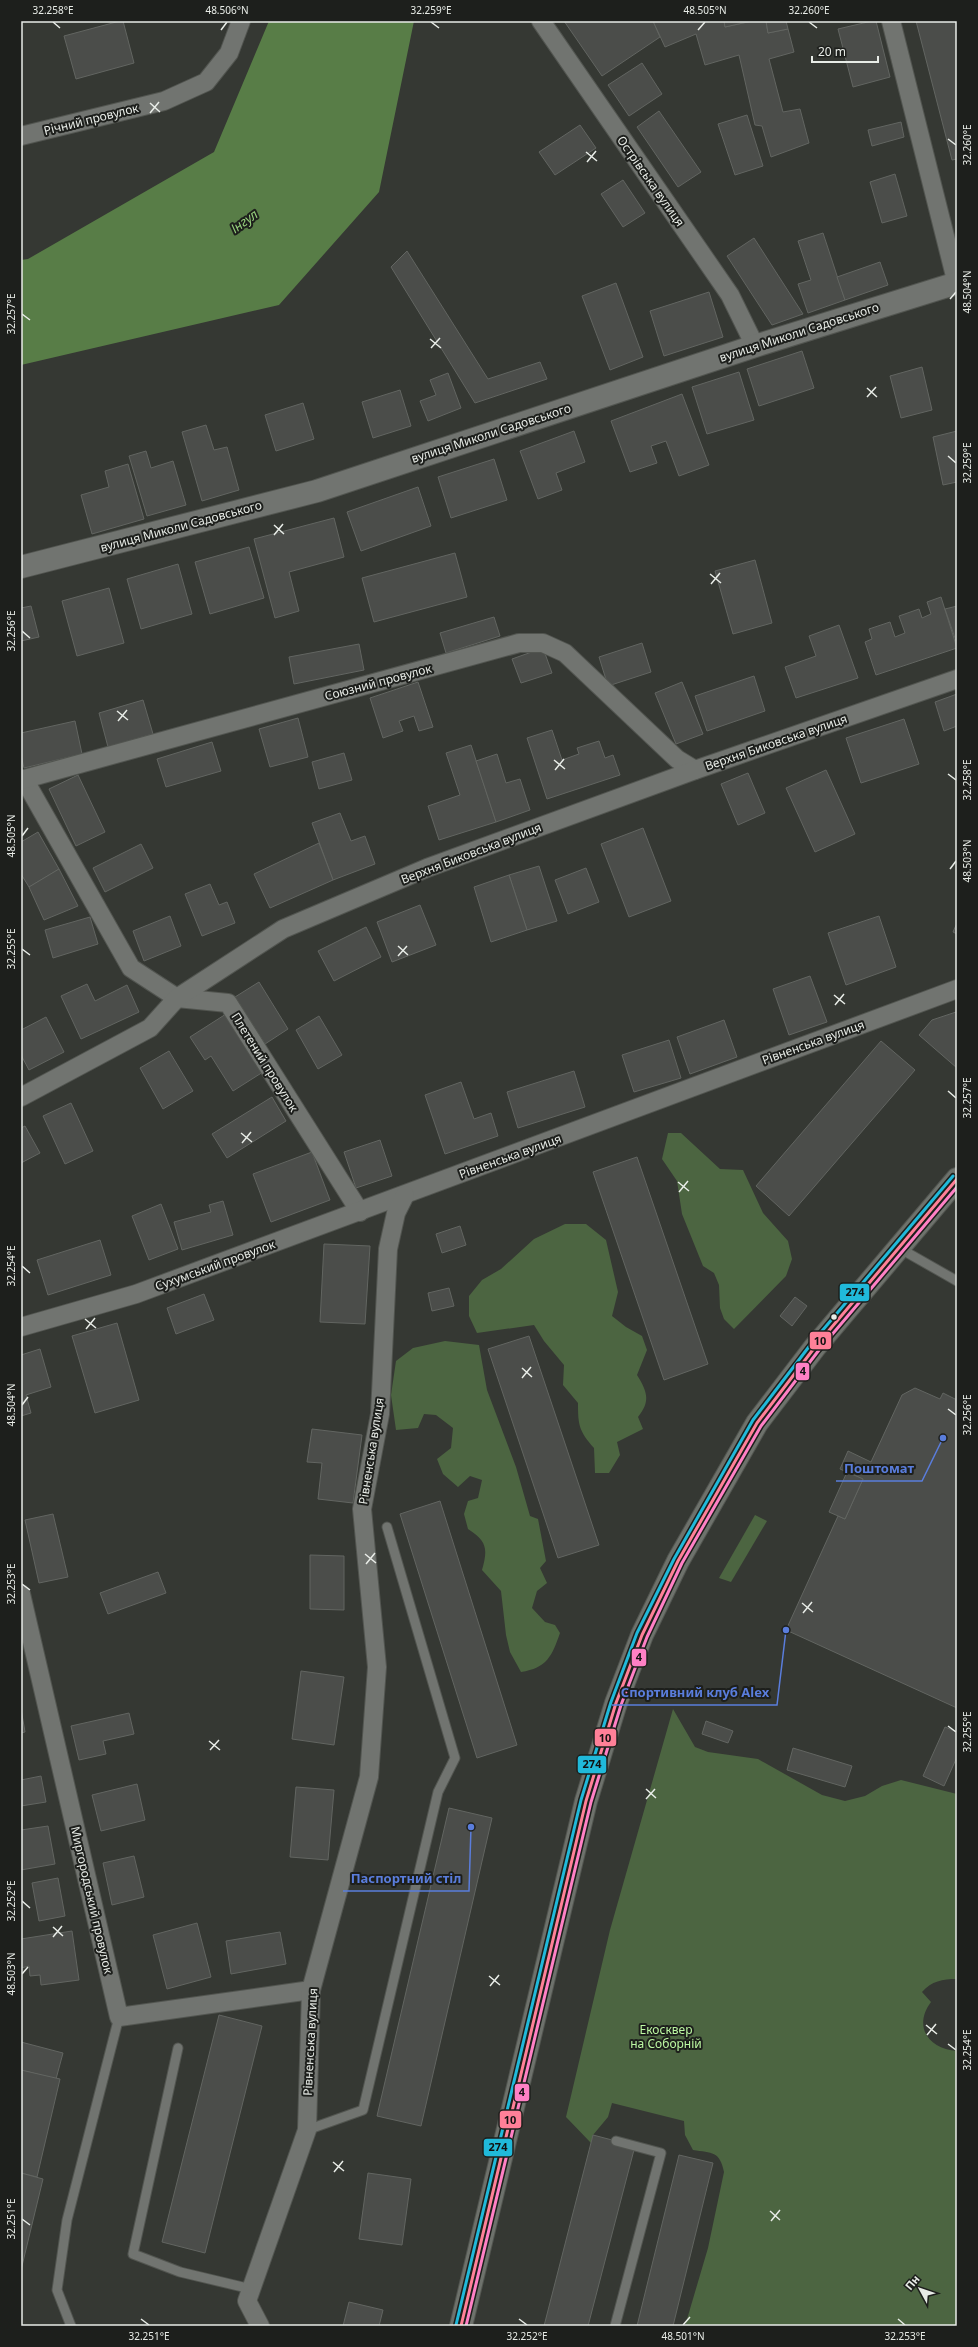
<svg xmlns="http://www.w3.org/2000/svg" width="978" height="2347" viewBox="0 0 978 2347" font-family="'Noto Sans',sans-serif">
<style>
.green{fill:#4c6541}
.water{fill:#587d47}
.building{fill:#4b4d4a;stroke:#626561}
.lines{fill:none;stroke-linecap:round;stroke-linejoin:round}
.service-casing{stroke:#525550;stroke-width:11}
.minor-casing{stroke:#525550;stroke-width:20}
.tertiary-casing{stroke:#525550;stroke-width:24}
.primary-casing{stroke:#525550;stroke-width:24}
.service{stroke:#717470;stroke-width:9}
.minor{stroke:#717470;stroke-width:18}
.tertiary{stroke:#717470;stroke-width:22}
.primary{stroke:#6e726c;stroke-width:22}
.bus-1-casing{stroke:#1d1f1c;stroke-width:6}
.bus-2-casing{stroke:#1d1f1c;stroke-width:6}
.bus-3-casing{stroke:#1d1f1c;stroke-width:6}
.bus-1{stroke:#ff8098;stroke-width:3}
.bus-2{stroke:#ff80c5;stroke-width:3}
.bus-3{stroke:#20b9da;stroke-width:3}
.ticks{fill:none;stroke:#e8ece7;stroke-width:1.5}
.bus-dot{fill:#e8ece7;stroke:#1d1f1c;stroke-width:1.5}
.labels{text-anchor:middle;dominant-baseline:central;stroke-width:4;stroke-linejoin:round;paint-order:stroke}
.street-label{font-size:12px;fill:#e8ece7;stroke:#1d1f1c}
.park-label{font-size:12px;fill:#bcf8a2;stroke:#1d1f1c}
.water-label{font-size:13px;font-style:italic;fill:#97d17d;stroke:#1d1f1c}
.leader{fill:none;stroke:#5a7ddc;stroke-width:1.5}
.callout-dot{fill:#5a7ddc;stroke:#1d1f1c;stroke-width:1.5}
.callout-label{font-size:13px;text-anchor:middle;font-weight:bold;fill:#5a7ddc;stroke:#1d1f1c;stroke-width:4;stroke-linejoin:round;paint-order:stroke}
.line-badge{stroke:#1d1f1c;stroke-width:1.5}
.pale-badge-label{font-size:11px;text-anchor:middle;font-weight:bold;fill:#111}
.neatline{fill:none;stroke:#e8ece7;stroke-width:1.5}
.ticks-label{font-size:10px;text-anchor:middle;fill:#e8ece7}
</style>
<rect width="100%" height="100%" fill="#353833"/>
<g class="green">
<polygon points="668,1133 681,1133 720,1169 743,1170 763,1213 788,1241 792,1259 786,1276 734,1329 724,1319 720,1308 719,1285 714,1273 703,1266 682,1214 677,1181 662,1159"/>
<path d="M565,1224H586L606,1240L618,1292L612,1316L626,1327L642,1336L647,1350L637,1375C647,1391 651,1401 638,1417L643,1429L617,1442L620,1455L609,1473H595L594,1448C579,1431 578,1425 578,1403L563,1385L564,1365L544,1341L534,1325L477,1333L469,1316V1296L482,1280L501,1269L534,1239Z"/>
<path d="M445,1341L479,1345L487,1390L516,1467L530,1516L538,1519L546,1561L540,1568L547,1583L537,1591L532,1608L545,1622L555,1625L560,1633C552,1656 547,1668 521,1672L510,1652L506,1635L501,1591L482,1570C488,1549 487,1541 468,1529L464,1514L468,1501L478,1498L482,1480L470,1476L458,1487L443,1474L437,1459L451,1448L453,1428L436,1415L424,1414L418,1428L396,1430L391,1395L396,1361L413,1348Z"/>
<polygon points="755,1515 767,1521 731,1582 719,1578"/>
<path d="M673,1709L695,1747L708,1752L758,1759L822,1795L845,1801L865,1796L882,1786L901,1780L957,1794V1979C942,1979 932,1981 922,1992L931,2002C913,2026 928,2049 957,2051V2326H685L708,2248L724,2172C720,2151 712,2153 693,2150L685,2135L684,2121L612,2103L608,2117L593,2135L591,2143L566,2117L610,1930Z"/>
</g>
<polygon class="water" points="269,21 414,21 379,192 279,305 21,365 21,260 28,259 214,152"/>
<g class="building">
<polygon points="120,21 123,21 134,63 76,79 64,36"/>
<polygon points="564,21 653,21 660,37 602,76"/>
<polygon points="653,21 724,21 725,27 752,21 766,21 768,33 788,29 794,52 769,59 783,112 800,109 809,143 771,157 762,126 755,125 739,55 705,65 696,34 665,47"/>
<polygon points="724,21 752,21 725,27"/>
<polygon points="766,21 786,21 788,29 768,33"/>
<polygon points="872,21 876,21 890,77 853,87 838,29"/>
<polygon points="916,21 957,21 957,159 952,160"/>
<polygon points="642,63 662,94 629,116 608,85"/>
<polygon points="659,111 701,172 678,187 637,127"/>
<polygon points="747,115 763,166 735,175 718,124"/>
<polygon points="901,122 904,137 872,146 868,130"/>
<polygon points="580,125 596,148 555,175 539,152"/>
<polygon points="895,174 907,216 882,223 870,182"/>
<polygon points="623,180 645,213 623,227 601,194"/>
<polygon points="823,233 845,300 808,313 798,284 811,280 798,241"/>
<polygon points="754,238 803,314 772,325 727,256"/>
<polygon points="407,251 488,379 540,362 547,379 475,403 391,267"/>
<polygon points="880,262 888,285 845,300 837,277"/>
<polygon points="616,283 643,357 610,370 582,296"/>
<polygon points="709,292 723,337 664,356 650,311"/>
<polygon points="802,351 814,388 759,406 747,369"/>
<polygon points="922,367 932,410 901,418 890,376"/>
<polygon points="739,372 754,420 707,434 692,387"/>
<polygon points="448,373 461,408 428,421 420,401 436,395 430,380"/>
<polygon points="400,390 411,426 373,438 362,402"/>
<polygon points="682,394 709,465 679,476 666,441 651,446 657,463 630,472 611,421"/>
<polygon points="303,403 314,439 276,451 265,415"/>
<polygon points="206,425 214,450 227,447 239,490 202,501 182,432"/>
<polygon points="574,431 585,462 556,473 562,490 538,499 520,451"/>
<polygon points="957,431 957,482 943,485 933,437"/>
<polygon points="146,451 151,468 173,461 186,505 147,516 129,456"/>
<polygon points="494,459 507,500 451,518 438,477"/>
<polygon points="128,464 144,519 92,534 81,495 109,487 105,471"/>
<polygon points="418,487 431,526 361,551 347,512"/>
<polygon points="334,518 344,557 289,572 299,611 275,618 254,539"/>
<polygon points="249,547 264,598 210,614 195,562"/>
<polygon points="455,553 467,597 374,622 362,578"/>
<polygon points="755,560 772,623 733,634 715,571"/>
<polygon points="178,564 192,614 141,629 127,579"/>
<polygon points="109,588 124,643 77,656 62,601"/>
<polygon points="941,597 957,648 876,675 865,642 872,639 869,629 890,622 895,637 905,633 899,616 919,609 922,618 931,614 927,602"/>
<polygon points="31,606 39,637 21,641 21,608"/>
<polygon points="957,606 957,644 945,609"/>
<polygon points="494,617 500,636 446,653 440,633"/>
<polygon points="839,625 858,678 796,698 785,667 816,656 809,636"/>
<polygon points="642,643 651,672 608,686 599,657"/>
<polygon points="359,644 364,670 294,684 289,657"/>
<polygon points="543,648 552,673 521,683 512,659"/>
<polygon points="754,676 765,711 707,731 695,696"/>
<polygon points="418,682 433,727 419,731 414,716 399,721 403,731 383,738 370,698"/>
<polygon points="682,682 703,734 676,744 655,693"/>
<polygon points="957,694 957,726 944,731 935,702"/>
<polygon points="143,700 153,734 108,747 99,713"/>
<polygon points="298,718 308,757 270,767 259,729"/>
<polygon points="904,719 919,764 861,783 846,738"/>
<polygon points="75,721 82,754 24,768 21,755 21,733"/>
<polygon points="552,730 562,760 579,754 577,748 599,741 605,758 613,755 620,775 547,799 527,738"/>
<polygon points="212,742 221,771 166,787 157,759"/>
<polygon points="471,745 496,822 439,840 428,806 460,795 446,753"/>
<polygon points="344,753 352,780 319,789 312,762"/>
<polygon points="497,754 506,783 520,779 530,810 496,822 476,761"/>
<polygon points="826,770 855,834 815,852 786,788"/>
<polygon points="748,773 765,813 738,825 721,784"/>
<polygon points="78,775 105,832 76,846 49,789"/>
<polygon points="340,813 351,841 365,836 375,864 333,880 312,823"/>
<polygon points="643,828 671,901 629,917 601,844"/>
<polygon points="38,832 59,869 29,887 21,874 21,842"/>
<polygon points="319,843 333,880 270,908 254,874"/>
<polygon points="141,844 153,868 105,892 93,868"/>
<polygon points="539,866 557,921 527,930 509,875"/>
<polygon points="586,868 599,902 568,914 555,880"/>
<polygon points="59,869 78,906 44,920 29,887"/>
<polygon points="509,875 527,930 491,942 474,887"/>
<polygon points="210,884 219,905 227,902 235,923 202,936 185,894"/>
<polygon points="420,905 436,945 392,962 377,922"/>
<polygon points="170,916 181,946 144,961 133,931"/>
<polygon points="879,916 896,967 846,985 828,933"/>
<polygon points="90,917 98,944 53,958 45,930"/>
<polygon points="957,923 957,934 953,932"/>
<polygon points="366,927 381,957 334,981 318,951"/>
<polygon points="810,976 827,1022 789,1035 773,989"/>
<polygon points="259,982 288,1029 265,1044 235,997"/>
<polygon points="87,984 95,1001 127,985 139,1012 81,1039 61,996"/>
<polygon points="956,1012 957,1013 957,1068 919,1035 932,1020"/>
<polygon points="226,1014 263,1072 233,1091 211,1056 205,1060 190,1037"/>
<polygon points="319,1016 342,1055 318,1069 296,1030"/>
<polygon points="46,1017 64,1052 29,1070 21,1055 21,1030"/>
<polygon points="724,1020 737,1057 690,1074 677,1037"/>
<polygon points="669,1040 681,1078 634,1092 622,1055"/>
<polygon points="881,1041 915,1070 789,1216 756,1186"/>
<polygon points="169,1051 193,1091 163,1109 140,1068"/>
<polygon points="574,1071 585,1107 518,1128 507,1092"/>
<polygon points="461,1082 474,1119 491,1113 498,1136 445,1154 425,1095"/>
<polygon points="272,1097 286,1121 227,1158 212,1134"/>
<polygon points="71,1103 93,1151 65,1164 43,1116"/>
<polygon points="25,1126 40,1153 21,1163 21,1128"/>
<polygon points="380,1140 392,1176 356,1188 344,1152"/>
<polygon points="312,1152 330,1200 271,1222 253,1174"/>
<polygon points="637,1157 708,1364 664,1380 593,1172"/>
<polygon points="223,1201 233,1235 182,1250 174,1222 211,1212 209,1205"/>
<polygon points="161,1204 178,1249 149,1260 132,1216"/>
<polygon points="460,1226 466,1245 442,1253 436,1234"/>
<polygon points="100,1240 111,1275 48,1295 37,1260"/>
<polygon points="324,1244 370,1246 365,1324 320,1322"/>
<polygon points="449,1288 454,1306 432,1311 428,1293"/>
<polygon points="204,1294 214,1320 176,1334 167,1308"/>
<polygon points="795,1297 807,1306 792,1326 780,1316"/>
<polygon points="117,1323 139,1400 95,1413 72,1336"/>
<polygon points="529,1336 599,1545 558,1558 488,1349"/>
<polygon points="40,1349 51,1387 26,1395 31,1413 21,1416 21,1355"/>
<polygon points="915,1388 940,1399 943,1393 957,1400 957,1708 786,1630 838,1516 845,1519 863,1479 840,1469 848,1451 871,1462 902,1395"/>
<polygon points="312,1429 362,1435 353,1503 318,1499 322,1463 307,1462"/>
<polygon points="847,1472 863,1479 845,1519 829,1512"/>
<polygon points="440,1501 517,1745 477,1758 400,1514"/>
<polygon points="53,1514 68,1577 39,1583 25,1520"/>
<polygon points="310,1555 344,1556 344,1610 310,1609"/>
<polygon points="158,1572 166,1593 108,1614 100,1593"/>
<polygon points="301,1671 344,1677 334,1745 292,1739"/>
<polygon points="21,1709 25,1732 21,1733"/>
<polygon points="129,1713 134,1734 103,1741 106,1754 79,1760 71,1726"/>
<polygon points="706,1721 733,1731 728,1743 702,1734"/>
<polygon points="945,1727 957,1732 957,1757 944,1786 923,1776"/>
<polygon points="793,1748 852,1766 845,1787 787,1770"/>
<polygon points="41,1776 46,1802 21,1806 21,1780"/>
<polygon points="137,1784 145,1820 101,1831 92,1795"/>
<polygon points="296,1787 334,1790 328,1860 290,1857"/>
<polygon points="449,1808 492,1818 421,2126 377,2116"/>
<polygon points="48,1826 55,1864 21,1870 21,1830"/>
<polygon points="134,1856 144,1897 112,1905 103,1863"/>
<polygon points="58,1878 65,1916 39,1921 32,1883"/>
<polygon points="197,1923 211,1977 167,1989 153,1935"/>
<polygon points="72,1931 79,1980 41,1985 40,1975 30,1976 29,1966 21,1968 21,1939"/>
<polygon points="280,1932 286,1964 231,1974 226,1941"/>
<polygon points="219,2015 262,2026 205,2253 162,2242"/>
<polygon points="21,2042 63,2053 56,2079 21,2070"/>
<polygon points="21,2070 60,2079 37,2177 21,2173"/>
<polygon points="593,2135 635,2146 588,2326 544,2326"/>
<polygon points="679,2155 713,2163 673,2326 637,2326"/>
<polygon points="21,2173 43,2179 21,2270"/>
<polygon points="368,2173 411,2179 402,2245 359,2239"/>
<polygon points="349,2302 383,2310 379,2326 343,2326"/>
</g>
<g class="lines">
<defs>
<g id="service">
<polyline points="899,1248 957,1281"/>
<polyline points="178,2048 133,2254 180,2272 251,2289"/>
<polyline points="307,2130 363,2110 438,1792 455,1758 387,1527"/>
<polyline points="71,2326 57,2290 67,2220 119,2017"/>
<polyline points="615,2326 661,2153 616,2141"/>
</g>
<g id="minor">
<polyline points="541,21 730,295 755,346"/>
<polyline points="891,21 957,284"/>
<polyline points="21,136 164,101 206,82 229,53 241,21"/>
<polyline points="24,779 131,968 177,998 228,1003 360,1212"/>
<polyline points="21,780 519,643 543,643 565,653 677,759 695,770"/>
<polyline points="21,1097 150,1028 177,998 283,929 427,868 695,770 957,679"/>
<polyline points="21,1327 136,1294 957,989"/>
<polyline points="21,1594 119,2017 311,1990"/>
<polyline points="260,2326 247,2301 307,2130 311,1990 369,1777 377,1667 362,1509 380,1414 388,1249 396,1213 405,1195"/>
</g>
<polyline id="tertiary" points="21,567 317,491 755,346 957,283"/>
<polyline id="primary" points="461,2326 586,1801 616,1703 642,1635 678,1561 757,1423 815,1347 957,1179"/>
</defs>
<use href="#service" class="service-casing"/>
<use href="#minor" class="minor-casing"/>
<use href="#tertiary" class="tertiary-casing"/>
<use href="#primary" class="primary-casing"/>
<use href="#service" class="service"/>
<use href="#minor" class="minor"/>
<use href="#tertiary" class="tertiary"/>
<use href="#primary" class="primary"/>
<defs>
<polyline id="bus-1" points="461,2326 586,1801 616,1703 642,1635 678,1561 757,1423 815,1347 957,1179"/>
<polyline id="bus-2" points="466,2326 591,1802 621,1705 647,1637 682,1563 761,1426 819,1350 957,1187"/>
<polyline id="bus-3" points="456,2325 581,1800 611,1702 637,1633 674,1559 753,1420 811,1344 953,1176"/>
</defs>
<use href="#bus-1" class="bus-1-casing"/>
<use href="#bus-2" class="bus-2-casing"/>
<use href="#bus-3" class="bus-3-casing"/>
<use href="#bus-1" class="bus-1"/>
<use href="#bus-2" class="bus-2"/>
<use href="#bus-3" class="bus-3"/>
</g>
<path class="ticks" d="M53,22L60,28M431,22L439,28M809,22L817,28M221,30L227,22M698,30L705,22M150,103L160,112M150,113L159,102M948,139L956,145M586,152L597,161M587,162L596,151M950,299L956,292M22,314L30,320M430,339L441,348M431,348L440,338M867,388L877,397M867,397L876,387M948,456L956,463M274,525L284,534M274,535L283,524M710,574L721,583M711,584L720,573M22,631L30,638M117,711L128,720M118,721L127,710M554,760L565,769M555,770L564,759M948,774L956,780M22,836L28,828M950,869L956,861M398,946L408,955M22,949L30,955M398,956L407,946M834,995L845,1004M835,1005L844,994M948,1091L956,1098M241,1133L252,1142M242,1143L251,1132M678,1182L689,1191M679,1192L688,1181M22,1266L30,1273M85,1319L96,1328M86,1329L95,1318M522,1368L532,1377M522,1378L531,1367M22,1405L28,1397M948,1409L956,1415M365,1554L376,1563M366,1564L375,1553M22,1584L30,1590M802,1603L813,1612M803,1613L812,1602M948,1726L956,1732M209,1741L220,1750M210,1750L219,1740M646,1789L656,1798M646,1799L655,1789M22,1901L30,1908M53,1927L63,1936M53,1937L62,1926M22,1974L28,1967M489,1976L500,1985M490,1986L499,1975M926,2025L937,2034M927,2035L936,2024M948,2044L956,2050M333,2162L344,2171M334,2172L343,2161M770,2211L780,2220M22,2219L30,2225M771,2221L780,2210M141,2319L149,2325M519,2319L527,2325M898,2319L905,2325M683,2325L690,2317"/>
<circle class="bus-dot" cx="834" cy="1317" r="3.5"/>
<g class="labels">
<g class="street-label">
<text transform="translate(91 119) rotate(-14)">Річний провулок</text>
<text transform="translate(651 181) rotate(55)">Острівська вулиця</text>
<text transform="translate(799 332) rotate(-18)">вулиця Миколи Садовського</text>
<text transform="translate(491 433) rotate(-18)">вулиця Миколи Садовського</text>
<text transform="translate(181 526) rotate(-15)">вулиця Миколи Садовського</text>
<text transform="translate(378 682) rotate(-15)">Союзний провулок</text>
<text transform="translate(776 742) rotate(-19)">Верхня Биковська вулиця</text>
<text transform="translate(471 853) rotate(-21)">Верхня Биковська вулиця</text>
<text transform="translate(813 1042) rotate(-20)">Рівненська вулиця</text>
<text transform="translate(265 1062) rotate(58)">Плетений провулок</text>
<text transform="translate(510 1156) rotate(-20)">Рівненська вулиця</text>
<text transform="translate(215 1265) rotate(-20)">Сухумський провулок</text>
<text transform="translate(371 1451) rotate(-81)">Рівненська вулиця</text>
<text transform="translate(92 1900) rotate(77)">Миргородський провулок</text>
<text transform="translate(310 2042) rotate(-87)">Рівненська вулиця</text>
</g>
<g class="park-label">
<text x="666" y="2029">Екосквер<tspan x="666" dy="14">на Соборній</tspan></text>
</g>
<g class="water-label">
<text transform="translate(244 221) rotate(-36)">Інгул</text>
</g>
</g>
<path class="leader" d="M943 1438L922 1481H836M786 1630L777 1705H612M471 1827L469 1891H343"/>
<g class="callout-dot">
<circle cx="943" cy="1438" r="4"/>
<circle cx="786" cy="1630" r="4"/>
<circle cx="471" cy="1827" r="4"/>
</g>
<g class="callout-label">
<text x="879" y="1473">Поштомат</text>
<text x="695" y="1697">Спортивний клуб Alex</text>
<text x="406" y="1883">Паспортний стіл</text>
</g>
<g class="line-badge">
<rect x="839" y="1283" width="31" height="19" rx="4" fill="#20b9da"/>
<rect x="809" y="1331" width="23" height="19" rx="4" fill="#ff8098"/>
<rect x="795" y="1362" width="15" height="19" rx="4" fill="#ff80c5"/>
<rect x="631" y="1648" width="16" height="19" rx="4" fill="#ff80c5"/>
<rect x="594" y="1728" width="23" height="19" rx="4" fill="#ff8098"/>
<rect x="577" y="1755" width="30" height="19" rx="4" fill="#20b9da"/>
<rect x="514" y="2083" width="16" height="19" rx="4" fill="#ff80c5"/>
<rect x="499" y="2110" width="23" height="19" rx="4" fill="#ff8098"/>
<rect x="483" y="2138" width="30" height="19" rx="4" fill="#20b9da"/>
</g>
<g class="pale-badge-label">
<text x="855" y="1296">274</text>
<text x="820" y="1345">10</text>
<text x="803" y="1375">4</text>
<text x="639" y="1661">4</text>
<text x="605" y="1742">10</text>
<text x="592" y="1768">274</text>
<text x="522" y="2096">4</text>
<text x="510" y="2124">10</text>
<text x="498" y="2151">274</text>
</g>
<rect width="978" height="2347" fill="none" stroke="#1d1f1c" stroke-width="44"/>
<g transform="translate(920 2289) rotate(310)" stroke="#1d1f1c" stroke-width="3" paint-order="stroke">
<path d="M0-3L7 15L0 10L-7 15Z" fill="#e8ece7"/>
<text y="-6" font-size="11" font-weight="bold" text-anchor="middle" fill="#e8ece7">Пн</text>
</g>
<path d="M812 56v6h66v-6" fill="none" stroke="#e8ece7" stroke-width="2"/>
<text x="818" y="56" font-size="12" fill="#e8ece7" stroke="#1d1f1c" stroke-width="3" paint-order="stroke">20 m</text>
<rect x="22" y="22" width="934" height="2303" class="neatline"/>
<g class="ticks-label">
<text x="53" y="14">32.258°E</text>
<text x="227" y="14">48.506°N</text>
<text x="431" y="14">32.259°E</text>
<text x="705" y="14">48.505°N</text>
<text x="809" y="14">32.260°E</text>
<text transform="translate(967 145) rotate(-90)" y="4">32.260°E</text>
<text transform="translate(967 292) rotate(-90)" y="4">48.504°N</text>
<text transform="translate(11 314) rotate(-90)" y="4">32.257°E</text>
<text transform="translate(967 463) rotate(-90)" y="4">32.259°E</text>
<text transform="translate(11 631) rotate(-90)" y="4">32.256°E</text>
<text transform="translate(967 780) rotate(-90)" y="4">32.258°E</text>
<text transform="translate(11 836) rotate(-90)" y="4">48.505°N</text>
<text transform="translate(967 861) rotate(-90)" y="4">48.503°N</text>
<text transform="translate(11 949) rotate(-90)" y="4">32.255°E</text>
<text transform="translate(967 1098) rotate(-90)" y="4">32.257°E</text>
<text transform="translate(11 1266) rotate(-90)" y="4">32.254°E</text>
<text transform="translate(11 1405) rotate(-90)" y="4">48.504°N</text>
<text transform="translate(967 1415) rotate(-90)" y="4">32.256°E</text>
<text transform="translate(11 1584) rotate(-90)" y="4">32.253°E</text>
<text transform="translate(967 1732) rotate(-90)" y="4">32.255°E</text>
<text transform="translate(11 1901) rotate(-90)" y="4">32.252°E</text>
<text transform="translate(11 1974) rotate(-90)" y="4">48.503°N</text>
<text transform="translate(967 2050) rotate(-90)" y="4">32.254°E</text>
<text transform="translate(11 2219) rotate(-90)" y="4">32.251°E</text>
<text x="149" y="2340">32.251°E</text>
<text x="527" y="2340">32.252°E</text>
<text x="683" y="2340">48.501°N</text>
<text x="905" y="2340">32.253°E</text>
</g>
</svg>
